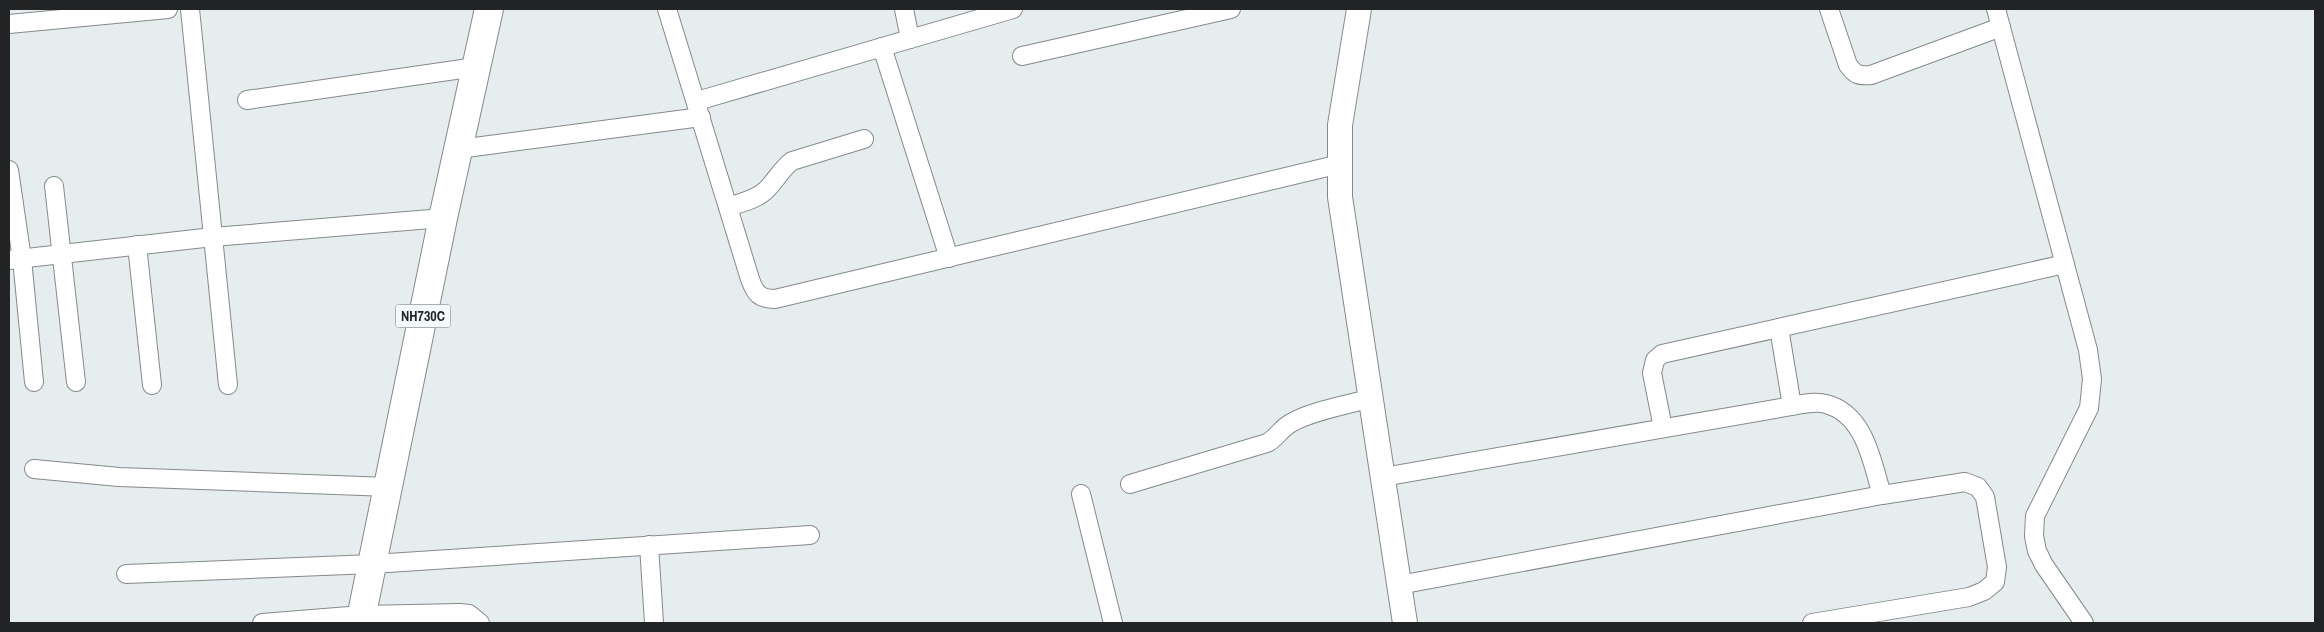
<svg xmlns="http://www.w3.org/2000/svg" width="2324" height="632" viewBox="0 0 2324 632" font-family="'Archivo Narrow',sans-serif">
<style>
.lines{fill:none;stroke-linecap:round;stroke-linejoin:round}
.street-casing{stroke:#848a8b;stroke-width:20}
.secondary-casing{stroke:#848a8b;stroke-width:26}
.highway-casing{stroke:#848a8b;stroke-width:30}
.street{stroke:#fff;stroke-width:18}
.secondary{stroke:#fff;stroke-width:24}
.highway{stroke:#fff;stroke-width:28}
.labels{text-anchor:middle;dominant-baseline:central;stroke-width:4;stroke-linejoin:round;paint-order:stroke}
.shield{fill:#f4fafc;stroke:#616466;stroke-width:1}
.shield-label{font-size:14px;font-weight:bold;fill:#222425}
</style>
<rect width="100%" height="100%" fill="#e6edee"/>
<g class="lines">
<defs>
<g id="street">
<polyline points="190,9 228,385"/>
<path d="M667,9L750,279C755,293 759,299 775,299L1340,164"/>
<polyline points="904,9 910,39"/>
<path d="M1829,9L1848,65C1855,75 1859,76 1871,75L2001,27"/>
<polyline points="1996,9 2088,350 2092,379 2089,408 2035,516 2034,536 2037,551 2044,565 2084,623"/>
<polyline points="9,24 168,9"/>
<polyline points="882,47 949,258"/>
<polyline points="1022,56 1231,9"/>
<polyline points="247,100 476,67"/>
<polyline points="697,101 1013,9"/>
<polyline points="459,149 701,117"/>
<polyline points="9,170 22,259 34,382"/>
<polyline points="54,186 76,382"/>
<path d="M728,207C740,203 755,200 765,191C775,182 781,169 792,161L864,139"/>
<polyline points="137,245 152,385"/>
<polyline points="9,260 213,237 443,218"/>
<polyline points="1779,328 1792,406"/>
<polyline points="1663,428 1652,373 1655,360 1662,354 2065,264"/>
<polyline points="34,469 119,477 389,487"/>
<path d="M1383,477L1792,406C1802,404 1816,401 1826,404C1865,414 1872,462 1882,495"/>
<path d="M1130,484L1267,443C1277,438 1281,428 1291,423C1311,411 1348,405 1371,398"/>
<polyline points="1081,494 1113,623"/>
<polyline points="649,545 654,623"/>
<polyline points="126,574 373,564 810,535"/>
<polyline points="1399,585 1882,495 1965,482 1978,487 1985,497 1997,567 1995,582 1984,591 1969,597 1812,623"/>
<polyline points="262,623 362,615 460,613 469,614 480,623"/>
</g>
<polyline id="secondary" points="1359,9 1340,125 1340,197 1405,623"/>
<polyline id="highway" points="360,623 443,218 489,9"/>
</defs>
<use href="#street" class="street-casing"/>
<use href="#secondary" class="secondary-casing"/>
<use href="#highway" class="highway-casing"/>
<use href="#street" class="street"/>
<use href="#secondary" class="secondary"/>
<use href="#highway" class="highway"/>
</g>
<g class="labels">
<rect class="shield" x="395.5" y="304.5" width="55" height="23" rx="4"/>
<g class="shield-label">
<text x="423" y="316">NH730C</text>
</g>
</g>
<rect width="2324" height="632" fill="none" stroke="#222425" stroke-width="20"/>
</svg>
